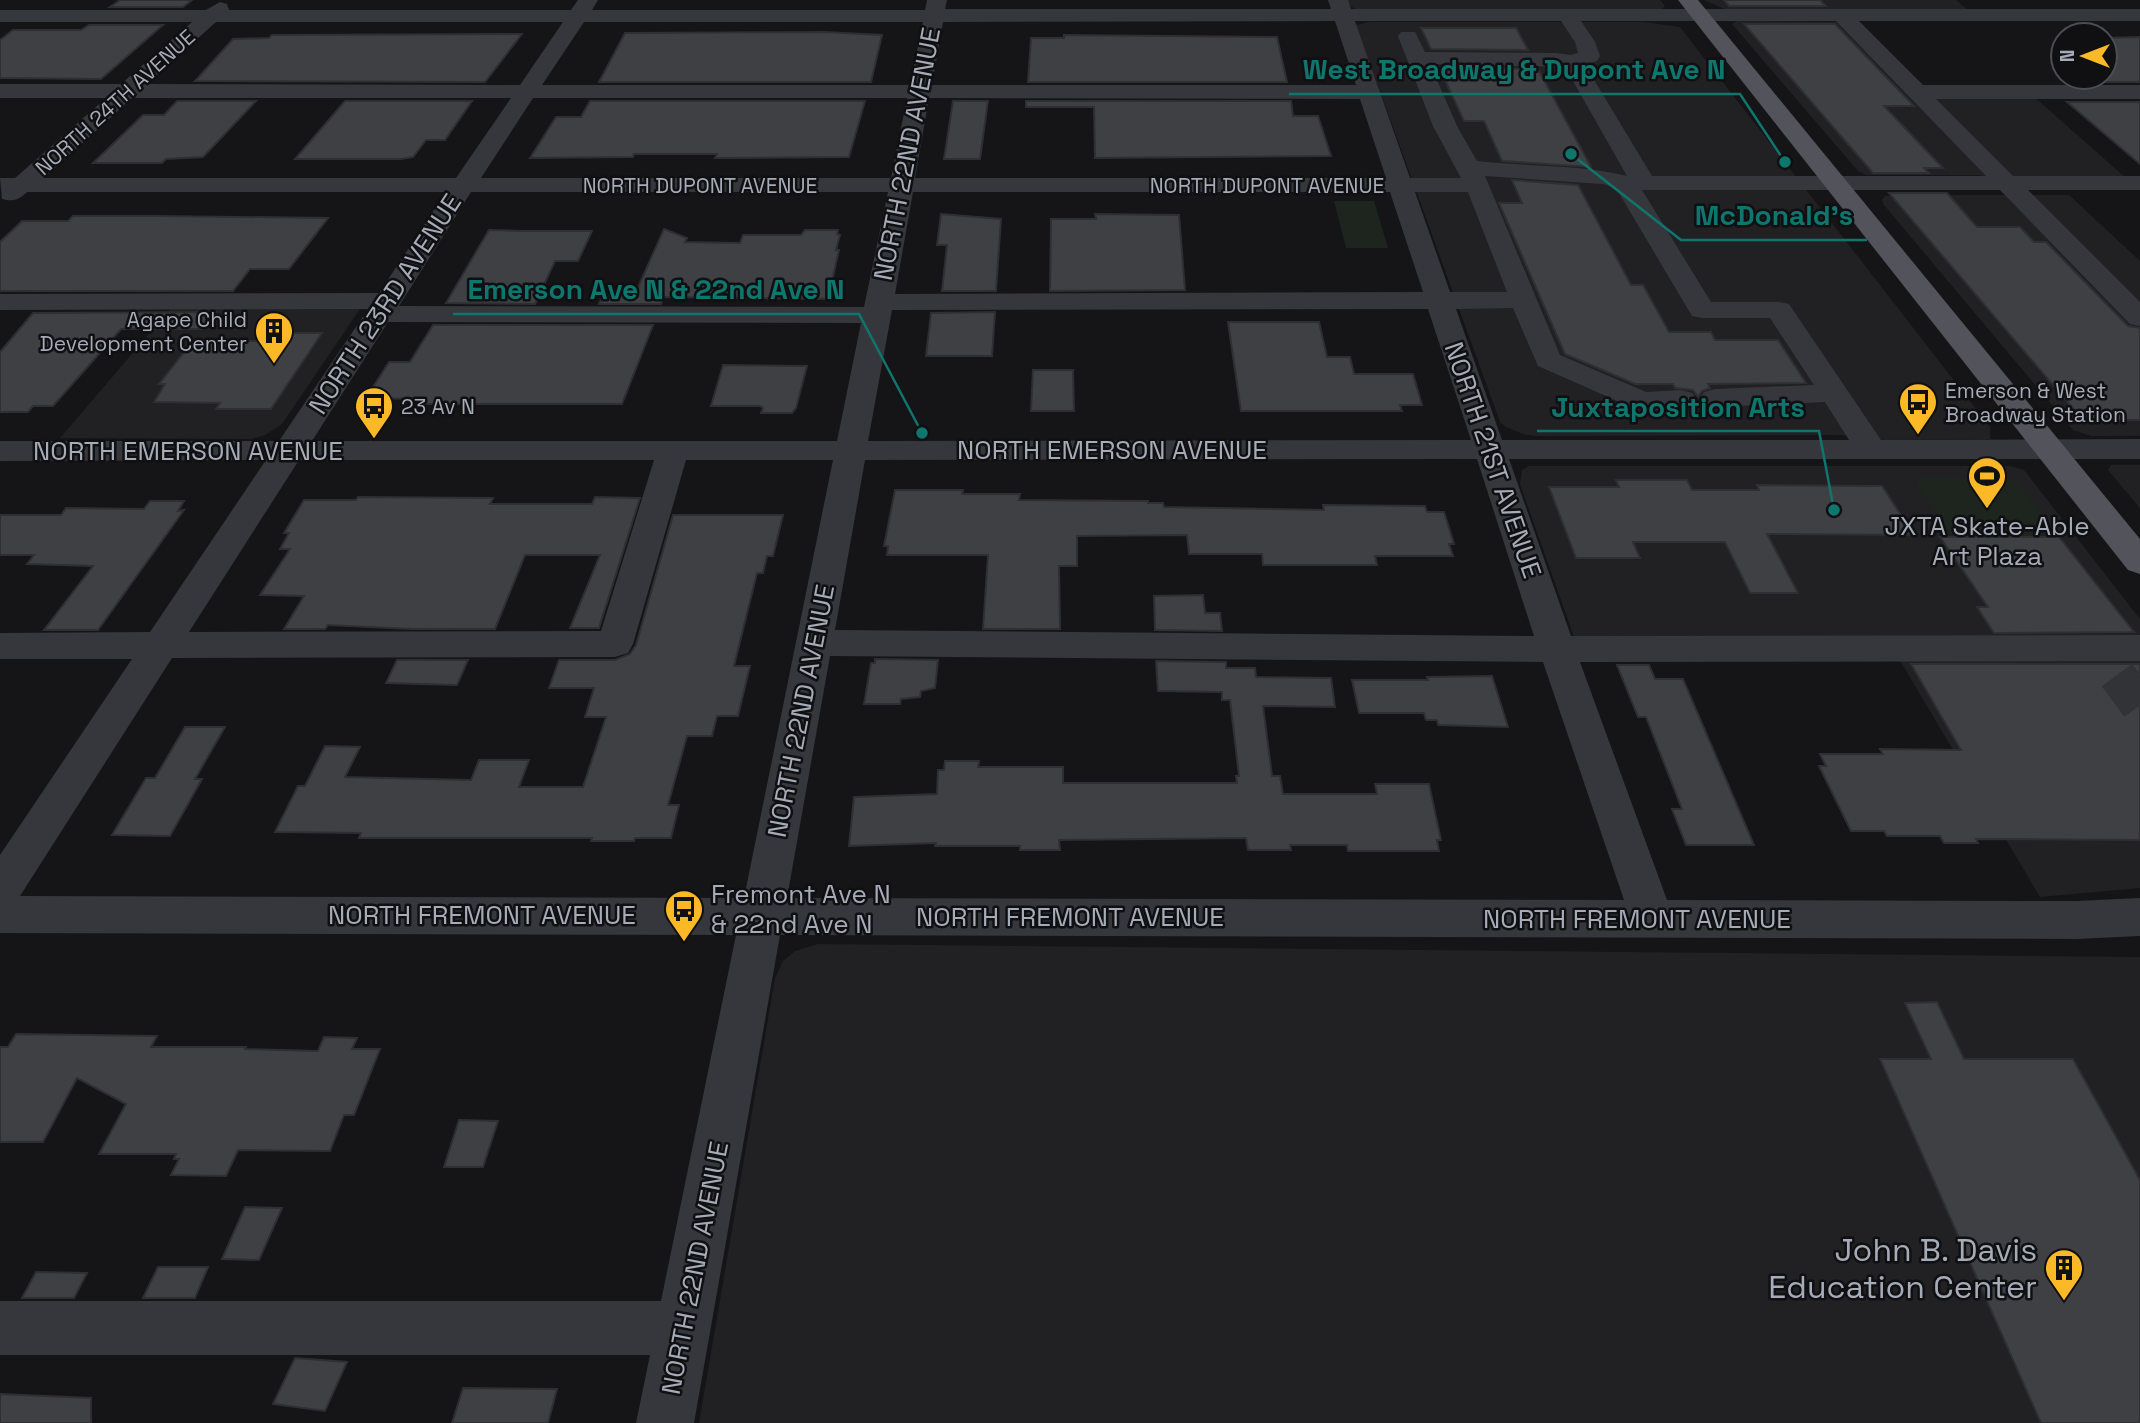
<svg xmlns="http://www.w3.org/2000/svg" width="2140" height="1423" viewBox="0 0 2140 1423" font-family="'Space Grotesk',sans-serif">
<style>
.built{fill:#212124}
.green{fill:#1d251e}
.building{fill:#3f4044;stroke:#2f2f33;stroke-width:2}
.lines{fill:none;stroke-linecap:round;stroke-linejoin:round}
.minor-tunnel{stroke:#323337;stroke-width:38;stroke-dasharray:38 19;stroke-linecap:butt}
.minor{fill:#36373c;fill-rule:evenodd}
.major{fill:#52535b;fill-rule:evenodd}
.labels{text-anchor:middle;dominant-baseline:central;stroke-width:5;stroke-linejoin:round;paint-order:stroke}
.far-street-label{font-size:21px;fill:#a6abb8;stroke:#101012}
.far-poi-label{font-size:21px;fill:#a6abb8;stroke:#101012;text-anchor:start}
.street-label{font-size:26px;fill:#a6abb8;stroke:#101012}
.poi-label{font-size:26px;fill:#a6abb8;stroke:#101012}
.near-poi-label{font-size:32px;fill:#a6abb8;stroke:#101012;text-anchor:end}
.leader{fill:none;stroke:#0f766e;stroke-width:2.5}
.callout-dot{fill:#0f766e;stroke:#101012;stroke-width:2.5}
.callout-label{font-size:28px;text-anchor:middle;font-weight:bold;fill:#0f766e;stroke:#101012;stroke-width:5;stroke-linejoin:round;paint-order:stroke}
</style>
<rect width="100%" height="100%" fill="#151517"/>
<g class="built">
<polygon points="1348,0 1660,0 1665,6 1661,10 1360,11 1350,6"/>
<polygon points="1704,0 1956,0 1970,12 1729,11"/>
<polygon points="1737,21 1855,22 1926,94 2031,94 2126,178 2008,180 1977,175 1866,175 1858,171 1732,24"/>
<polygon points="1369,22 1644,22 1680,27 1990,427 1990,439 1886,440 1840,435 1535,436 1523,434 1506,427 1500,422 1356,25"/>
<polygon points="1894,195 2069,195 2140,261 2140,436 2091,436 2073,430 1884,205 1882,200 1885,196"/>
<polygon points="173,306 362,306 282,424 265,435 251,439 60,438"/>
<polygon points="2111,465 2140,465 2140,508 2108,470"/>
<polygon points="1529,466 2010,466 2024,470 2140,619 2140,888 2040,897 1898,657 1580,654 1520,484 1522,470"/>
<polygon points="818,944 2140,957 2140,1423 699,1423 775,978 783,961 795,951"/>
</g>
<g class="green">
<polygon points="1334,201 1374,201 1388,248 1346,248"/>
<polygon points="1921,477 2009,478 2019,483 2059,537 1952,537 1915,481"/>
</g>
<g class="building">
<polygon points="120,0 192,0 183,7 110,7"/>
<polygon points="1724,0 1820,0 1826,6 1729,6"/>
<polygon points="1744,24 1835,24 1914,106 1884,106 1943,168 1924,168 1929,173 1873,173"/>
<polygon points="89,25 163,25 101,79 0,78 0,40 13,30 81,30"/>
<polygon points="1421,28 1516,28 1528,50 1431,49"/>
<polygon points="824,32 882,35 871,82 599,82 625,33"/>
<polygon points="522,34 485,82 195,81 233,39 269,38 272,35"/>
<polygon points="1064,35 1277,37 1287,82 1028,82 1031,38 1064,38"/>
<polygon points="2140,37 2140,82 2105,82 2105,38"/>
<polygon points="1439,67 1538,69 1591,167 1502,161 1484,121 1464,121"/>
<polygon points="177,101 256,101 203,157 166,159 162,163 93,163 143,115 164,115"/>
<polygon points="345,101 472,101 445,140 426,140 413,157 401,159 295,159"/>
<polygon points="590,101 865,101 849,157 715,158 717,154 634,154 633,157 530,158 556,117 581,117"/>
<polygon points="953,101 988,101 980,159 944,159"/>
<polygon points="1026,101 1291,101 1293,116 1318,116 1331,156 1095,158 1094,107 1026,107"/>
<polygon points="2067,102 2140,102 2140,164"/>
<polygon points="1512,180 1578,185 1631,285 1643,285 1669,332 1711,332 1715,340 1778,340 1806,383 1708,384 1710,388 1702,391 1698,397 1693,390 1675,388 1673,384 1635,384 1565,354 1499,203 1522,203"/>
<polygon points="1889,193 1947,193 1977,227 2020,227 2034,242 2046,242 2128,326 2140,328 2140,420 2083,420"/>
<polygon points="941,214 1001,219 996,291 942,291 947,245 937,245"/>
<polygon points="1095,214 1179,215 1185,290 1050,291 1051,219 1096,219"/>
<polygon points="73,216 159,216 328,218 289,269 250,269 233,291 0,291 0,242 22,221 68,221"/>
<polygon points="664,229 687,238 685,242 740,243 743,235 801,235 805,230 838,230 837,234 840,235 836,250 839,250 828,299 664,297 661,304 599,304 605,292 636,292"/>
<polygon points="489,230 523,231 592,231 578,261 555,261 535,304 446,303"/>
<polygon points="216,312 202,329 121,329 53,406 33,406 28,412 0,412 0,352 33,313"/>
<polygon points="995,312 992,356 926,356 931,313"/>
<polygon points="1228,322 1319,322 1327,357 1350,357 1354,374 1413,374 1422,405 1400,405 1402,411 1241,411"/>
<polygon points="433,325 653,325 622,404 422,404 425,399 366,398 389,362 410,362"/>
<polygon points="272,333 322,333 271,409 216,409 220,403 154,402 165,384 159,384 193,341 266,341"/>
<polygon points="723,365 807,366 796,408 792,413 761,413 763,408 760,406 711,406"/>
<polygon points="1033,370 1073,370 1074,411 1031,411"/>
<polygon points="1616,480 1687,480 1692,490 1759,490 1757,485 1882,486 1914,535 1767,534 1798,593 1750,593 1725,542 1633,542 1640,558 1576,558 1549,487 1619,487"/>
<polygon points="895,490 963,490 962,494 1020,494 1019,500 1148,501 1148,503 1163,503 1164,507 1324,510 1323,505 1425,506 1427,512 1444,512 1454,544 1449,544 1453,556 1375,556 1377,565 1263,565 1262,554 1189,554 1187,535 1077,536 1077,566 1059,566 1060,629 983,629 988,555 887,555 888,546 884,546"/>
<polygon points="358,497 493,498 490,504 592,504 595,497 640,498 599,628 570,628 600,555 525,555 495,629 412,629 328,625 325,629 284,629 304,596 260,595 290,549 280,549 289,533 284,533 304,500 356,500"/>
<polygon points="150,501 184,501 178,511 184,510 98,630 44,630 93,566 27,564 34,555 0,555 0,515 61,515 66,508 144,509"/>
<polygon points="673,515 783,515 773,556 767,556 763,573 757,573 734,666 750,666 738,716 717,716 712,736 687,736 668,805 679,805 671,838 635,838 634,841 591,841 592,838 359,838 361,833 275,832 298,786 305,786 325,746 360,747 345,777 471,780 479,760 529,760 519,787 583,787 606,717 585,717 594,688 549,688 559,660 615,660 630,654 636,645"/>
<polygon points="1940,537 2059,537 2134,632 1994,633 1977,607 1988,607"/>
<polygon points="1203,595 1205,613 1220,613 1222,631 1155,630 1154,596"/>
<polygon points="875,659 938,660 935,688 921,691 920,697 901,699 900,704 864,704 871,663 875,663"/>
<polygon points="397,660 468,660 457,685 386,683"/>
<polygon points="1156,661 1226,662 1226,668 1255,668 1256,677 1331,678 1335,707 1263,706 1272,776 1280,776 1283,794 1377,794 1375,784 1429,784 1441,840 1437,840 1439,851 1348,851 1347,845 1290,845 1291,850 1248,850 1246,838 1059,840 1060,850 1020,850 1020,846 935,846 936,843 849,846 854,797 937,794 938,770 944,770 945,761 979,761 978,767 1063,767 1063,783 1237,783 1236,776 1239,776 1230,700 1222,700 1222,692 1158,691"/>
<polygon points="1911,664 2140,664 2140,840 1976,839 1978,843 1944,843 1940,836 1887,836 1884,831 1851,831 1819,766 1826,766 1820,754 1883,754 1880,749 1961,750"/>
<polygon points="1617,665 1649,665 1655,679 1683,679 1754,845 1686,845 1672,809 1682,809 1646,717 1638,717"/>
<polygon points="1492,676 1508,727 1438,725 1437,720 1426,720 1424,713 1359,713 1352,680 1428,680 1427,677"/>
<polygon points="185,727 225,727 195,779 202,779 170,836 112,835 146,778 155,778"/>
<polygon points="1937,1002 1964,1059 2073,1059 2140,1180 2140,1423 2041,1423 1880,1059 1931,1059 1905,1003"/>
<polygon points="16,1034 157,1036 151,1047 246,1047 245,1049 318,1051 324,1037 357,1038 352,1049 380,1049 354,1115 344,1115 330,1151 238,1150 226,1176 171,1175 179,1159 174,1159 176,1154 99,1154 126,1104 77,1078 43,1142 0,1142 0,1047 8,1047"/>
<polygon points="459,1120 498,1121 483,1167 444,1167"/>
<polygon points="245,1207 282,1208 259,1260 222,1259"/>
<polygon points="158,1267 208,1267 195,1298 143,1298"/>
<polygon points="36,1272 87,1273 74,1298 22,1298"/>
<polygon points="295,1358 347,1362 325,1411 273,1404"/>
<polygon points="463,1388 557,1389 548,1423 452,1423"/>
<polygon points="0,1394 91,1398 91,1423 0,1423"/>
</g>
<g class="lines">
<polyline class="minor-tunnel" points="2117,675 2140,706"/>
<path class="minor" d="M578,0H598L592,10H925L927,0H947L945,9H1331L1328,0H1348L1351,9H2140V21H1859L1923,85H2140V99H1936L2013,176H2140V190H2028L2140,302V326L2130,324L2000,190H1642L1711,302H1779L1789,304L1881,440L2140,439V459H1509L1571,636L2140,635V661L1580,662L1667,900L2076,901L2140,898V936L2076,939L780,935L694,1423H636L650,1355H0V1301H661L736,935L0,933V855L132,659H0V633L150,632L266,460L0,461V441H279L368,309L0,310V294L379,293L446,192H27C19,200 13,202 2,199L0,178H15L106,98H0V84H121L192,22H0V10H206L220,2L227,4L229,10H571ZM1335,21L1356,85H932L943,22ZM1355,21H1561L1575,42L1578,53L1571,55L1556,53L1425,52L1415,32H1401L1398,36L1433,126L1461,178H1410ZM1581,21H1836L1986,176H1652L1585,65L1597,61L1600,56L1595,42ZM216,22H563L520,85L147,84ZM584,22H923L910,85H542ZM1430,64L1565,67L1627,176C1579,164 1527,167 1477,161L1457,126ZM132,98H511L456,178H44ZM533,98H907L891,178H481ZM929,98L1360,99L1386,178H915ZM1485,176L1603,184L1616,188L1692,316L1702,318H1770L1814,385L1715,389L1704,392L1700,398L1704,404L1715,407L1825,402L1849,440H1502L1456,309L1513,308L1538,366L1631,407C1650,412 1673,410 1692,405L1696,399L1692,393L1681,390L1646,392L1560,355ZM471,192H888L864,307L399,306ZM913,192H1390L1423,292L895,294ZM1415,192H1468L1507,292H1450ZM1428,309L1471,440L868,441L892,310ZM388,322L861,323L837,441H312ZM1477,459L1534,636L835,630L865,460ZM299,460H654L601,631L189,632ZM686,460H833L744,898L20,896L172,658L615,657L628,653L633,644ZM830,656L1543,662L1624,900L787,898Z"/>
<polygon class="major" points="1678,0 1698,0 2140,539 2140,574 2128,570"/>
</g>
<defs>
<symbol id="building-pin" viewBox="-11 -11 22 30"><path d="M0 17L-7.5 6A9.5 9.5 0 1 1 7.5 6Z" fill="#fbb928" stroke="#101012"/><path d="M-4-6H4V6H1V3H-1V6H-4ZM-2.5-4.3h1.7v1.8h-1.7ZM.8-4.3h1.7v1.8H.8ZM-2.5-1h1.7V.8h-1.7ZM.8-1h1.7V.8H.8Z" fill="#111"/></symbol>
<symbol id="bus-pin" viewBox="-11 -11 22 30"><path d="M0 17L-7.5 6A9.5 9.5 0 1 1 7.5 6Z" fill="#fbb928" stroke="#101012"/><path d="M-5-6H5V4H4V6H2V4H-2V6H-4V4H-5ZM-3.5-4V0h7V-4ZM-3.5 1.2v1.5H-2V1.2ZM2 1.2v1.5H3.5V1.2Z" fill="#111"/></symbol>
<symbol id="stadium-pin" viewBox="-11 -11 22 30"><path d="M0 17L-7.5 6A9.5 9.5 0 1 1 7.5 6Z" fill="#fbb928" stroke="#101012"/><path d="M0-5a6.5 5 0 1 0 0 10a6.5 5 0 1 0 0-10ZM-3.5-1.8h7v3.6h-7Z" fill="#111"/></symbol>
</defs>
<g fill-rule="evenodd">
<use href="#building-pin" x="252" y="309" width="44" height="60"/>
<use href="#bus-pin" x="1896" y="380" width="44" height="60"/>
<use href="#bus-pin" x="352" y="384" width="44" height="60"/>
<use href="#stadium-pin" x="1965" y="454" width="44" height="60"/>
<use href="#bus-pin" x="662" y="887" width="44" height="60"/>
<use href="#building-pin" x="2042" y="1246" width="44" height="60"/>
</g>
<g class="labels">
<g class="far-street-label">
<text transform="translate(115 102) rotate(-42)">NORTH 24TH AVENUE</text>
<text x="700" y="185">NORTH DUPONT AVENUE</text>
<text x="1267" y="185">NORTH DUPONT AVENUE</text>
</g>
<g class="far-poi-label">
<text x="247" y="319" text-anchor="end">Agape Child<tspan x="247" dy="24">Development Center</tspan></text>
<text x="1945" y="390">Emerson &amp; West<tspan x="1945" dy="24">Broadway Station</tspan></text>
<text x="401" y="406">23 Av N</text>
</g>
<g class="street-label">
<text transform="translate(907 154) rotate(-79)">NORTH 22ND AVENUE</text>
<text transform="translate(385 304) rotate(-57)">NORTH 23RD AVENUE</text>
<text x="1112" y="450">NORTH EMERSON AVENUE</text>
<text x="188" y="451">NORTH EMERSON AVENUE</text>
<text transform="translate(1493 460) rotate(71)">NORTH 21ST AVENUE</text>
<text transform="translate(801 711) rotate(-79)">NORTH 22ND AVENUE</text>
<text x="482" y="915">NORTH FREMONT AVENUE</text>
<text x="1070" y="917">NORTH FREMONT AVENUE</text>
<text x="1637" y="919">NORTH FREMONT AVENUE</text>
<text transform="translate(695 1268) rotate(-79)">NORTH 22ND AVENUE</text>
</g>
<g class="poi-label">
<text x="1987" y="526">JXTA Skate-Able<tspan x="1987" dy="30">Art Plaza</tspan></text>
<text x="711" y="894" text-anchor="start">Fremont Ave N<tspan x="711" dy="30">&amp; 22nd Ave N</tspan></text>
</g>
<g class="near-poi-label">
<text x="2037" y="1250">John B. Davis<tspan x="2037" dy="37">Education Center</tspan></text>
</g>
</g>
<path class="leader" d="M1785 162L1740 94H1289M1571 154L1681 240H1867M922 433L859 314H453M1834 510L1819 431H1537"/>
<g class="callout-dot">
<circle cx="1785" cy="162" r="7"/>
<circle cx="1571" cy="154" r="7"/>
<circle cx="922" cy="433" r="7"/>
<circle cx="1834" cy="510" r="7"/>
</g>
<g class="callout-label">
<text x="1514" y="79">West Broadway &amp; Dupont Ave N</text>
<text x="1774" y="225">McDonald's</text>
<text x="656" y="299">Emerson Ave N &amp; 22nd Ave N</text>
<text x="1678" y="417">Juxtaposition Arts</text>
</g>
<g transform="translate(2084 56) rotate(270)"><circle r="33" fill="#101012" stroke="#4c4e54" stroke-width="2"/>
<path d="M0-5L12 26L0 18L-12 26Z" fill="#fbb928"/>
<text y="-10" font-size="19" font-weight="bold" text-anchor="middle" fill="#a6abb8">N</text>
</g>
</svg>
